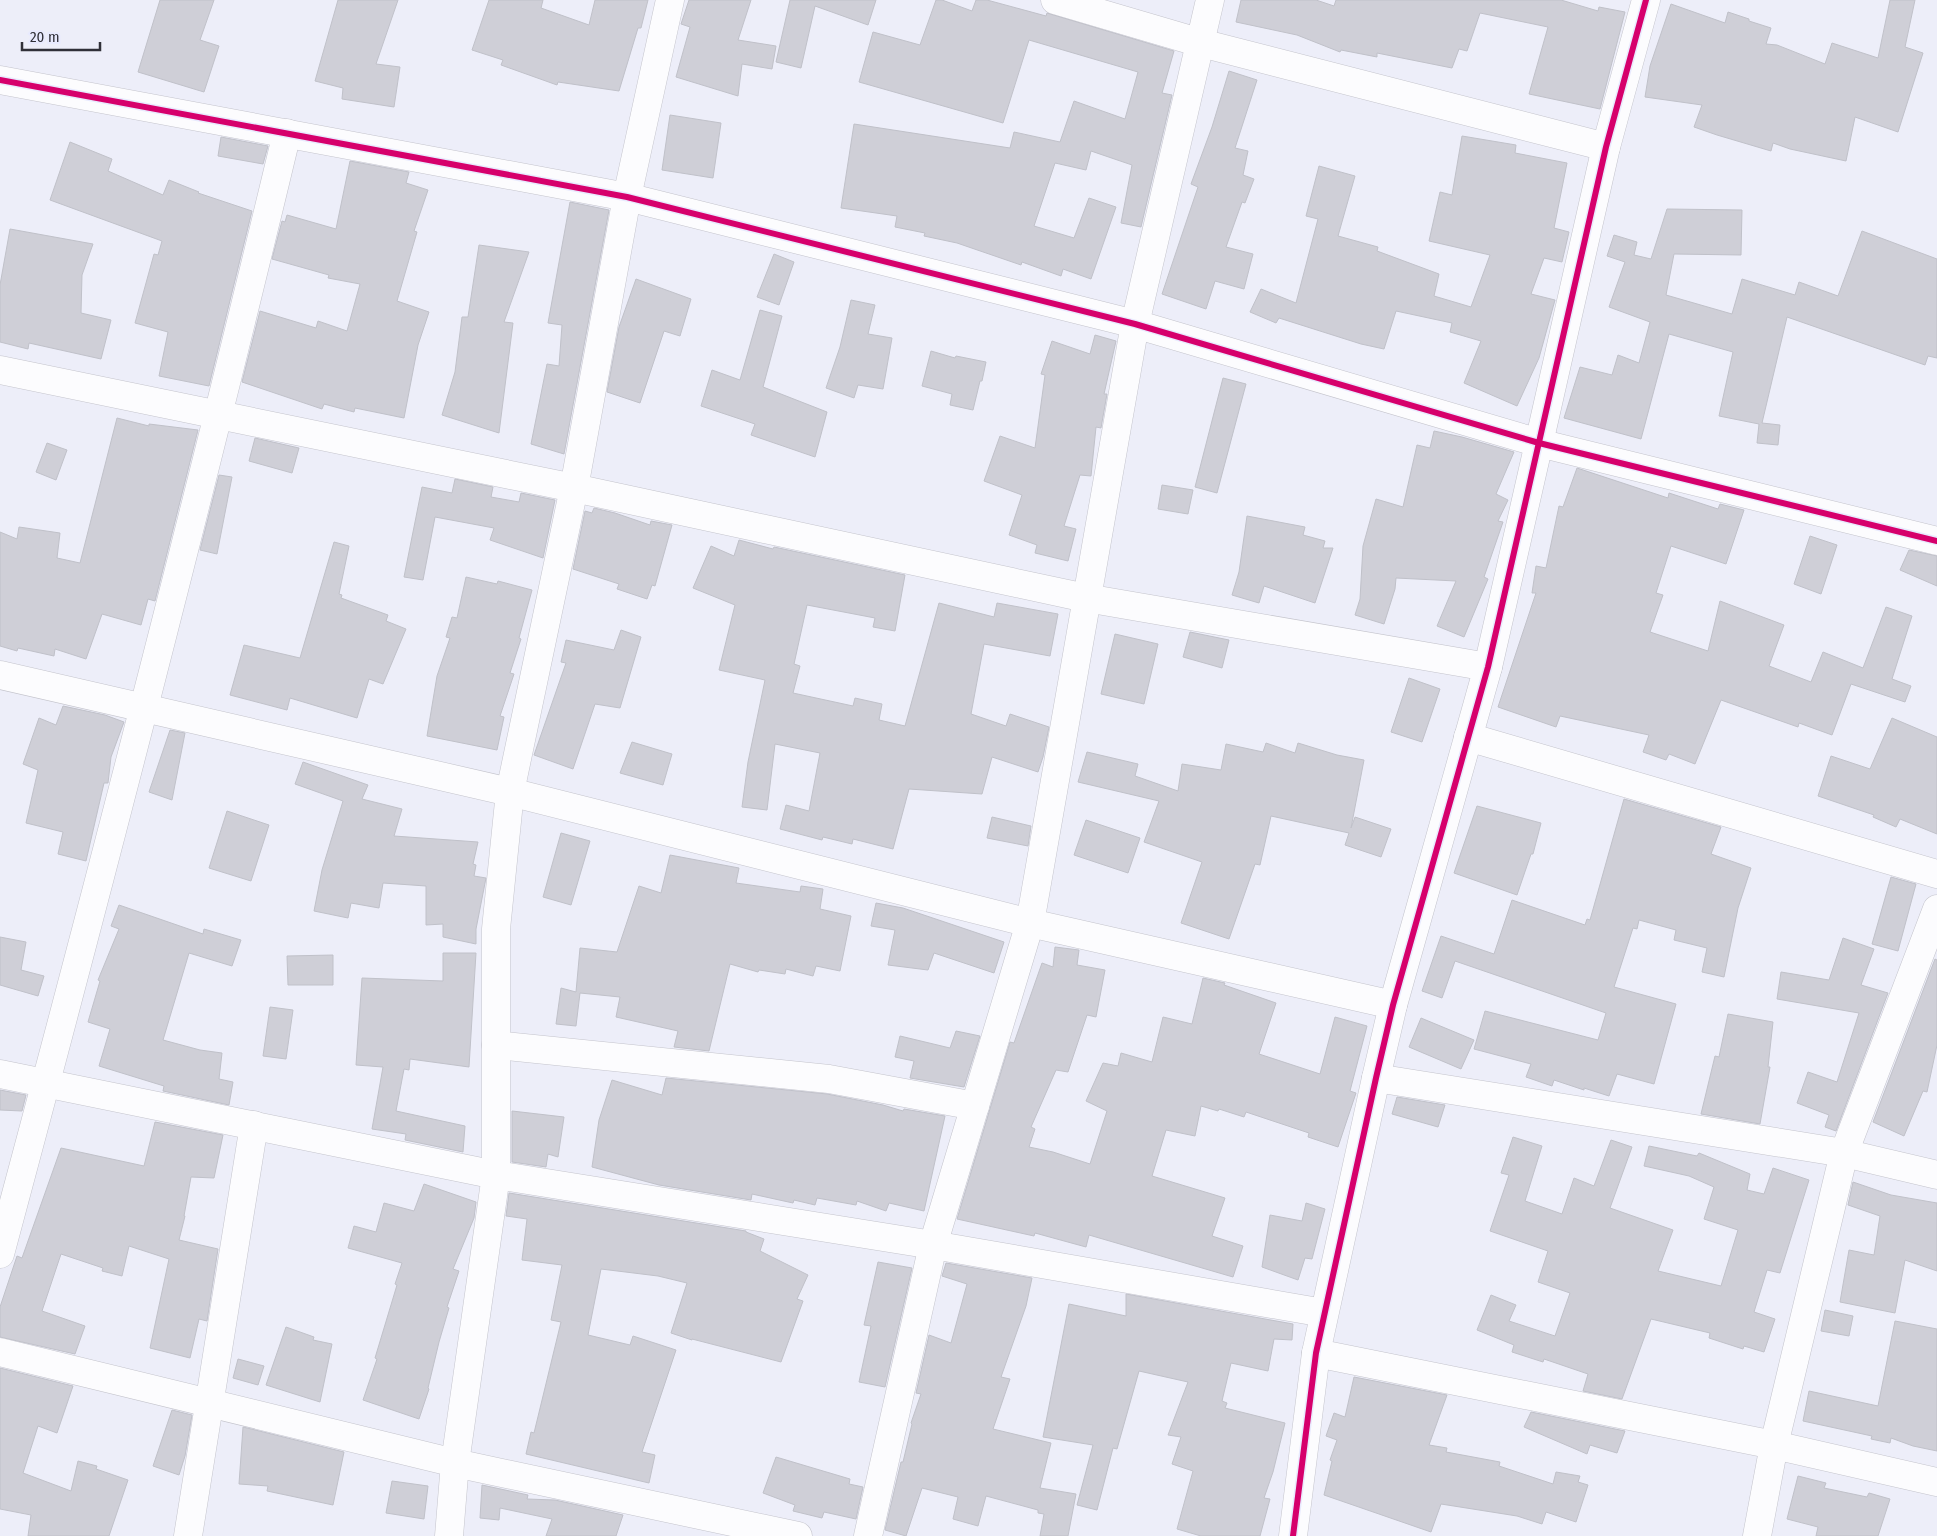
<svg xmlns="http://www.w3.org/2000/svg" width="1937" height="1536" viewBox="0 0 1937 1536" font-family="'Fira Sans Condensed',sans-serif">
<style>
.building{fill:#cfcfd7;stroke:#c0c1c9}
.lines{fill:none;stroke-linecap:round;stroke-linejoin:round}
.street-casing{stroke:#c4c4cc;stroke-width:29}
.secondary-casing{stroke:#c4c4cc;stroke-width:29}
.street{stroke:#fcfcfe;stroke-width:28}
.secondary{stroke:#fcfcfe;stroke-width:28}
.cycleway-casing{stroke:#e8eafe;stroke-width:9}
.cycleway{stroke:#d6006c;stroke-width:6}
</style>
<rect width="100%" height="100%" fill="#edeef9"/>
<g class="building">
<polygon points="160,0 214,0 200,40 219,46 204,92 138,72"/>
<polygon points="338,0 398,0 376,64 400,67 394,107 342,99 343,88 315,81"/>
<polygon points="489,0 543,0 541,8 589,25 595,0 648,0 641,28 638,28 619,91 558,82 557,85 501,65 503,60 472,50"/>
<polygon points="689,0 751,0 738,40 776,46 772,69 742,64 738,96 676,77 690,27 681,24"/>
<polygon points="790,0 876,0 868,25 815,6 801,68 776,62"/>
<polygon points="936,0 942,0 972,11 976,0 987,0 1046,16 1047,13 1174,51 1162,93 1172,95 1141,227 1121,223 1132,165 1091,151 1086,170 1055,163 1034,226 1074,238 1089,198 1116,207 1091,279 1063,269 1061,276 1022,262 1021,265 957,243 924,236 925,233 895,227 897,216 841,208 854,124 1010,148 1014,132 1060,142 1074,101 1125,119 1138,72 1029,40 1003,123 859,82 873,32 920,45"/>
<polygon points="1241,0 1316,0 1334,6 1336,0 1561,0 1598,11 1599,7 1625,12 1600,109 1529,94 1548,27 1480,13 1467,51 1459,49 1452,68 1377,53 1377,57 1341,50 1340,52 1297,35 1236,22"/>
<polygon points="1890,0 1915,0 1905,47 1923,53 1898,132 1855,117 1846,161 1790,149 1773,143 1771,151 1717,135 1694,127 1702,105 1645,97 1650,66 1671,4 1725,23 1728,12 1749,19 1749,21 1771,28 1766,44 1777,45 1825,64 1832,43 1878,58"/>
<polygon points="1229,71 1257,80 1235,148 1248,151 1243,175 1254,179 1245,203 1242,202 1226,247 1253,254 1244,289 1215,281 1206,309 1162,294 1198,187 1191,184 1212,127"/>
<polygon points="670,115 721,123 713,178 662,170"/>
<polygon points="1462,136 1516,145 1515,153 1567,163 1554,228 1569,232 1562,262 1544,258 1531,294 1555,300 1539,358 1517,406 1464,383 1481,341 1450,332 1452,323 1396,311 1384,349 1361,344 1279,318 1276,323 1250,312 1261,289 1296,303 1318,219 1306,216 1319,166 1355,176 1338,236 1378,247 1377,251 1439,274 1434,296 1471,307 1490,255 1429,241 1440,192 1452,195"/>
<polygon points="221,137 268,146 263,164 218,156"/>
<polygon points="70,142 112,159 108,171 163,195 169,180 199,192 198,193 252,211 209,386 159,376 168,332 135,323 154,254 158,255 162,241 50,200"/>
<polygon points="350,161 409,172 406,183 428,190 414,231 417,232 397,301 429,312 418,345 404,418 355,408 354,412 324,404 322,409 242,382 260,311 316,328 318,321 347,331 360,284 328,278 329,275 272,259 282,221 285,222 287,215 336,229"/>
<polygon points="570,202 609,210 564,454 531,444 547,364 559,366 562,325 548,323"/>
<polygon points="1667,209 1742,210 1741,255 1674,254 1666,295 1732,314 1742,279 1795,295 1799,282 1838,296 1862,231 1937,259 1937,358 1928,356 1925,365 1787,317 1762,423 1780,425 1778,445 1757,443 1759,424 1719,416 1733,352 1669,334 1641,439 1564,418 1580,367 1612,375 1618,355 1639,363 1650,322 1609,307 1625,262 1607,256 1614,235 1637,242 1634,255 1651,259"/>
<polygon points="10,229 93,244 82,275 81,313 111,320 101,359 29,343 28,349 0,342 0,285"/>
<polygon points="479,245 529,252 504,322 513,323 499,433 442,415 455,372 462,317 468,317"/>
<polygon points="774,254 794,262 779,305 757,297"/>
<polygon points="636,279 691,299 680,336 664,331 640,403 607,392 619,327"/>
<polygon points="851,300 875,305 868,334 892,338 883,389 858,385 854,398 826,388 840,347"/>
<polygon points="760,310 782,316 763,387 827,412 815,457 751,435 755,424 701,406 712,370 740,380"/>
<polygon points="1095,335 1116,341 1104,394 1107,394 1101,428 1096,427 1091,476 1080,475 1064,526 1076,529 1068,561 1035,553 1037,545 1009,535 1022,495 984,481 1000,436 1035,448 1045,375 1041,374 1052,341 1090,354"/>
<polygon points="931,351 955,358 956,356 986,362 982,381 980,381 973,410 950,405 952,394 922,386"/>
<polygon points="1223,378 1246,384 1217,493 1195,487"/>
<polygon points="117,418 149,426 149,424 198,430 155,601 148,599 141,625 102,614 86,659 55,649 54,656 18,648 17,651 0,646 0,532 17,539 19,527 60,533 57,558 80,563"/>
<polygon points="1434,431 1462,437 1514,452 1496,494 1508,500 1498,521 1503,522 1484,577 1488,579 1464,637 1437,626 1456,581 1396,578 1395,589 1384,624 1355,615 1360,599 1363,546 1376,499 1403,507 1417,445 1430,448"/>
<polygon points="255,438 299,448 292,473 249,461"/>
<polygon points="47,443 67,450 56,480 36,472"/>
<polygon points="1577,468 1668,498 1669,493 1718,509 1720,504 1744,510 1726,564 1671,546 1656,593 1663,595 1650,632 1708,651 1720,601 1784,625 1769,666 1811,682 1823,652 1863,668 1886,607 1912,616 1892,679 1911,686 1905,702 1851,684 1832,735 1799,723 1798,727 1721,700 1695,764 1669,754 1666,760 1643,752 1649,735 1560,716 1556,727 1498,707 1536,593 1532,593 1536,566 1546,568 1559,506 1563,507"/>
<polygon points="219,475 232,477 217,554 200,550"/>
<polygon points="455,479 493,487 491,497 519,502 521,493 555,500 543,558 490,540 494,528 435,517 423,580 404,577 422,487 452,493"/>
<polygon points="1162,485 1193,490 1188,514 1158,509"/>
<polygon points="594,508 615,513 650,525 651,521 672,525 655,586 652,585 647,599 617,589 619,584 573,569 585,511 592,513"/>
<polygon points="1247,516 1305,527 1303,535 1325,541 1323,548 1333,548 1315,603 1264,586 1259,603 1232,595 1239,572"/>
<polygon points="1810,536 1837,545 1821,594 1794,584"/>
<polygon points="739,540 773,549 774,547 905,575 895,631 873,627 875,618 807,605 794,664 800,666 793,693 853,706 855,698 882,704 879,720 905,726 939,603 994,617 997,603 1058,614 1050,656 984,644 971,714 1006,726 1010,714 1049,727 1043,757 1038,772 992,757 982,794 909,789 893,849 853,839 852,844 823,837 822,840 780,829 786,805 809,811 820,753 775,744 767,810 742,807 748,762 765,680 719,670 735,605 693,588 711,546 734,556"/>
<polygon points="334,542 349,546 339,594 342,595 341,598 388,615 386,621 406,629 383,684 369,679 357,718 290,698 287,710 230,695 244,645 300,658"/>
<polygon points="1909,550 1937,556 1937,586 1900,570"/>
<polygon points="466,577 497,584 498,581 532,590 519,638 521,639 510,673 514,674 500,716 504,717 497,750 427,736 437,676 450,638 446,637 452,617 457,618"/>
<polygon points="621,630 641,637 620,708 595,704 573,769 534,755 566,663 561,662 566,640 614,650"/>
<polygon points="1190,632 1229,640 1222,668 1183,657"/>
<polygon points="1115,634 1158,644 1144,704 1101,694"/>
<polygon points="1409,678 1440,689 1422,742 1391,732"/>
<polygon points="63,706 105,715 124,722 111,757 108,783 104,783 86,861 58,854 63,832 26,823 38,770 23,764 39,718 56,725"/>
<polygon points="1892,718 1937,737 1937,834 1900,819 1896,827 1873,817 1874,815 1818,796 1831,756 1870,769"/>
<polygon points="170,730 185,733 172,800 149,792"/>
<polygon points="632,742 672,754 663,785 620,773"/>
<polygon points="1266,743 1295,753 1298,743 1337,755 1364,760 1351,828 1355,817 1391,829 1381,857 1345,845 1349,833 1271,816 1260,865 1255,864 1229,939 1181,923 1202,862 1144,842 1159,801 1078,782 1087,752 1138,764 1135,776 1178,791 1182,764 1221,770 1226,744 1263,752"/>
<polygon points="303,762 368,785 362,799 402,809 394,836 478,842 473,864 476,865 474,876 486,878 476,929 476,944 443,937 443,924 426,925 426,886 383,883 379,908 351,903 348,918 314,911 322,870 343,801 295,784"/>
<polygon points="1624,799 1721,827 1711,854 1751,868 1738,908 1724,977 1702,972 1707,948 1674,940 1676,930 1639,920 1637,929 1633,928 1614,987 1676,1004 1654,1084 1617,1074 1609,1096 1584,1088 1584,1090 1554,1080 1552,1086 1526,1077 1531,1064 1474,1049 1485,1011 1598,1040 1606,1013 1455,961 1442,998 1422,991 1441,936 1494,954 1512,900 1585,925 1587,919 1590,920"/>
<polygon points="1477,806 1541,823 1533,854 1531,854 1517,895 1454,873"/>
<polygon points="227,811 269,825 251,881 209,868"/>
<polygon points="992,817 1031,826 1028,846 987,838"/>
<polygon points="1086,820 1140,838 1128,873 1074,855"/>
<polygon points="561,833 590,841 571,905 543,897"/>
<polygon points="670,855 739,868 736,883 800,892 801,886 823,889 820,909 851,916 840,971 816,966 813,976 786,969 785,974 759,970 758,972 730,964 709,1051 674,1047 678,1031 616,1017 620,997 580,993 576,1026 556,1024 561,988 576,992 580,948 617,952 639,886 661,893"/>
<polygon points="1891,877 1916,884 1898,951 1872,944"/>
<polygon points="876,903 903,908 1004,942 994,973 934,953 928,970 888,965 895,930 871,926"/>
<polygon points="119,905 203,934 204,929 241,940 232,966 189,953 163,1040 200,1050 222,1053 219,1079 233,1082 229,1105 163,1091 164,1086 99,1066 110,1029 88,1022 100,981 98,980 119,929 111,926"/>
<polygon points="0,937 26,942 21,970 44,976 38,996 0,985"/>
<polygon points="1843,938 1874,949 1861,985 1888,993 1836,1131 1825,1127 1829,1115 1797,1103 1808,1072 1837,1082 1859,1013 1777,999 1781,972 1829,980"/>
<polygon points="1055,947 1079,950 1077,965 1105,970 1096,1017 1087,1015 1068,1072 1056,1070 1031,1127 1035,1129 1029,1147 1053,1152 1090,1164 1107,1111 1086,1101 1103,1063 1118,1066 1121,1053 1152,1062 1163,1017 1192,1024 1203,978 1225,983 1224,985 1276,1003 1259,1054 1320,1074 1335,1017 1367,1026 1350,1091 1356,1093 1338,1147 1308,1137 1309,1133 1246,1112 1244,1117 1219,1109 1218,1111 1201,1106 1195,1136 1166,1130 1152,1176 1225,1198 1212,1236 1243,1246 1233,1277 1089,1235 1086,1247 1035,1233 1034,1236 957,1219 1010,1042 1014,1043 1042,963 1053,967"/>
<polygon points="443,953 476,953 469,1067 410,1059 409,1070 404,1069 396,1111 465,1126 463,1152 405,1140 406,1134 372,1129 383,1067 356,1065 362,978 443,981"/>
<polygon points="333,955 333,985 288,985 287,956"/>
<polygon points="1935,959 1937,960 1937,1045 1927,1092 1923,1091 1904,1136 1873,1122"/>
<polygon points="270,1007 293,1010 286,1059 263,1056"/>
<polygon points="1728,1014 1773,1022 1768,1067 1770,1067 1760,1124 1701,1114 1715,1056 1719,1057"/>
<polygon points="1421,1018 1474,1040 1461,1069 1409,1047"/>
<polygon points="956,1031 980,1036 964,1087 910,1078 914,1061 895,1057 900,1036 950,1048"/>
<polygon points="666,1078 827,1094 883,1105 903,1111 904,1109 945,1116 924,1211 889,1203 886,1211 857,1201 856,1205 817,1198 815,1205 794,1200 793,1203 752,1194 751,1200 659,1185 592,1167 599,1120 612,1080 662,1095"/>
<polygon points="0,1090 26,1095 22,1111 0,1110"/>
<polygon points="1397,1097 1445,1105 1438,1127 1392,1114"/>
<polygon points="512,1111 564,1117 558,1157 548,1154 546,1167 512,1162"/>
<polygon points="155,1122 223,1135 214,1178 191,1177 184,1216 185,1216 179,1240 218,1249 207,1321 199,1319 190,1358 150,1348 169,1259 129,1246 122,1276 102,1271 103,1268 61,1254 42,1311 85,1326 75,1354 0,1337 0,1307 17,1256 22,1258 61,1148 144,1166"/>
<polygon points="1513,1137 1542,1146 1525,1201 1562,1214 1574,1178 1594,1186 1611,1140 1632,1147 1610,1208 1673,1230 1658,1271 1721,1286 1738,1230 1704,1219 1714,1187 1689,1176 1644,1166 1649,1146 1697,1156 1699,1153 1750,1174 1747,1190 1764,1194 1773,1168 1809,1180 1780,1273 1767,1270 1754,1312 1775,1319 1764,1352 1744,1346 1743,1349 1709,1338 1710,1333 1651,1319 1622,1399 1583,1391 1588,1374 1544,1359 1543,1362 1512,1352 1514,1345 1477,1330 1491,1295 1516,1305 1509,1321 1555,1336 1570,1293 1538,1282 1548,1251 1490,1231 1509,1175 1501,1173"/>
<polygon points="1853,1182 1891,1195 1937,1203 1937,1271 1905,1260 1895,1313 1840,1302 1849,1250 1874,1255 1880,1216 1848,1205"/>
<polygon points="424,1184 476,1202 474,1218 453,1269 459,1271 447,1307 449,1308 439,1342 428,1388 429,1389 419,1419 363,1400 377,1359 375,1358 397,1285 395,1284 402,1263 348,1248 354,1226 376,1232 384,1203 414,1211"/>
<polygon points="509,1193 746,1231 746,1232 764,1239 760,1251 808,1275 797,1299 803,1301 781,1362 692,1339 692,1340 671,1333 687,1283 658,1276 601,1269 588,1335 630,1345 633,1336 676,1350 642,1452 655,1455 649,1483 526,1454 531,1432 534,1433 561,1322 551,1320 562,1265 522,1260 527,1219 506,1216"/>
<polygon points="1306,1203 1325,1209 1312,1259 1305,1258 1298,1280 1262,1267 1270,1215 1302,1221"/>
<polygon points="878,1262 912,1268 885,1387 859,1382 871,1326 864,1325"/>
<polygon points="946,1263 1032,1278 1026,1306 1001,1377 1010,1379 993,1429 1051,1443 1040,1488 1076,1494 1068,1536 1040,1536 1044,1514 1038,1513 1038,1510 986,1496 978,1526 953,1519 958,1497 922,1488 906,1536 885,1530 901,1462 903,1462 912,1424 911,1423 921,1394 916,1393 929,1335 951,1343 967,1284 942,1276"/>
<polygon points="1126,1294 1293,1324 1292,1340 1274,1339 1268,1371 1231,1363 1222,1401 1227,1403 1225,1408 1285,1423 1273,1472 1264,1498 1270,1499 1260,1536 1201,1536 1177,1529 1193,1471 1172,1464 1181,1437 1168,1435 1188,1382 1139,1371 1117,1449 1113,1448 1097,1510 1077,1505 1093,1445 1043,1437 1069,1304 1126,1316"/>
<polygon points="1825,1310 1853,1316 1849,1336 1821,1331"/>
<polygon points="1895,1321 1937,1329 1937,1451 1913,1446 1891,1438 1890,1443 1871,1439 1872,1436 1803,1421 1809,1391 1878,1406"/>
<polygon points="286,1327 314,1337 313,1340 332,1344 320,1402 266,1385"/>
<polygon points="238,1359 264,1366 258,1385 233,1378"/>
<polygon points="0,1368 73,1386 57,1433 38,1426 23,1473 71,1491 78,1461 97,1466 96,1469 128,1480 109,1536 28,1536 31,1515 0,1509"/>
<polygon points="1354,1377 1447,1395 1429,1445 1447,1448 1446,1452 1500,1462 1499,1466 1553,1484 1556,1472 1580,1476 1578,1482 1588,1485 1576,1522 1546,1512 1542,1524 1517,1516 1441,1504 1431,1532 1324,1495 1332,1461 1330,1460 1337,1440 1326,1436 1334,1413 1345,1417"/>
<polygon points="172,1410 192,1415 185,1456 179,1475 153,1466"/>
<polygon points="1531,1412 1625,1431 1617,1453 1590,1445 1587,1454 1524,1427"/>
<polygon points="243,1427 344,1452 333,1505 267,1491 268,1486 239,1484"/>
<polygon points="776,1457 850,1479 849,1484 863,1487 856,1519 824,1512 822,1518 793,1511 795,1505 763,1493"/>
<polygon points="1798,1476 1826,1483 1824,1488 1867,1497 1869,1493 1890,1499 1878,1536 1816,1536 1818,1527 1787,1519"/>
<polygon points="392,1481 428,1486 424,1519 386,1513"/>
<polygon points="482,1485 528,1495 527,1499 555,1500 623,1515 616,1536 546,1536 552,1519 500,1508 499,1520 480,1518"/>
</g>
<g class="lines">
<defs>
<g id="street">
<polyline points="1055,0 1201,43 1606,147"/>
<polyline points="0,80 627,197 1135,324 1539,443 1606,147 1646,0"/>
<polyline points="0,370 574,488 1086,598 1488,667"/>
<polyline points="0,675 510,792 1030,923 1393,1005"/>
<polyline points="1468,737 1937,874"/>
<polyline points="496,1045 829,1079 975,1106"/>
<polyline points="0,1074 496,1175 933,1245 1324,1313"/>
<polyline points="1376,1078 1844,1153 1937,1175"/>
<path d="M0,1254C100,882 197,508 287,133"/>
<polyline points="0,1352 455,1463 798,1536"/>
<polyline points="1316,1353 1774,1445 1937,1482"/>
<polyline points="188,1536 254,1125"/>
<polyline points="449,1536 455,1463 496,1175 496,929 510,792 574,488 627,197 670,0"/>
<polyline points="868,1536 933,1245 1030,923 1135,324 1210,0"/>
<polyline points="1757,1536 1774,1445 1844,1153 1937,909"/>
</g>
<polyline id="secondary" points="1293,1536 1316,1353 1376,1078 1393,1005 1488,667 1539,443 1937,541"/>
</defs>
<use href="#street" class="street-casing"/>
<use href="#secondary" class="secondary-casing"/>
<use href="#street" class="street"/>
<use href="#secondary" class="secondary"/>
<defs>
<g id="cycleway">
<polyline points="0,80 627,197 1135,324 1539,443 1937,541"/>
<polyline points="1293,1536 1316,1353 1376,1078 1393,1005 1488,667 1606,147 1646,0"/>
</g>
</defs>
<use href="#cycleway" class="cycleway-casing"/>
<use href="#cycleway" class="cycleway"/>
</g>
<path d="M22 42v8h78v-8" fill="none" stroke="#303038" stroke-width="2.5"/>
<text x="30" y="42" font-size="15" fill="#303038" stroke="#e8eafe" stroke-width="4" paint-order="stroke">20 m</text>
</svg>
